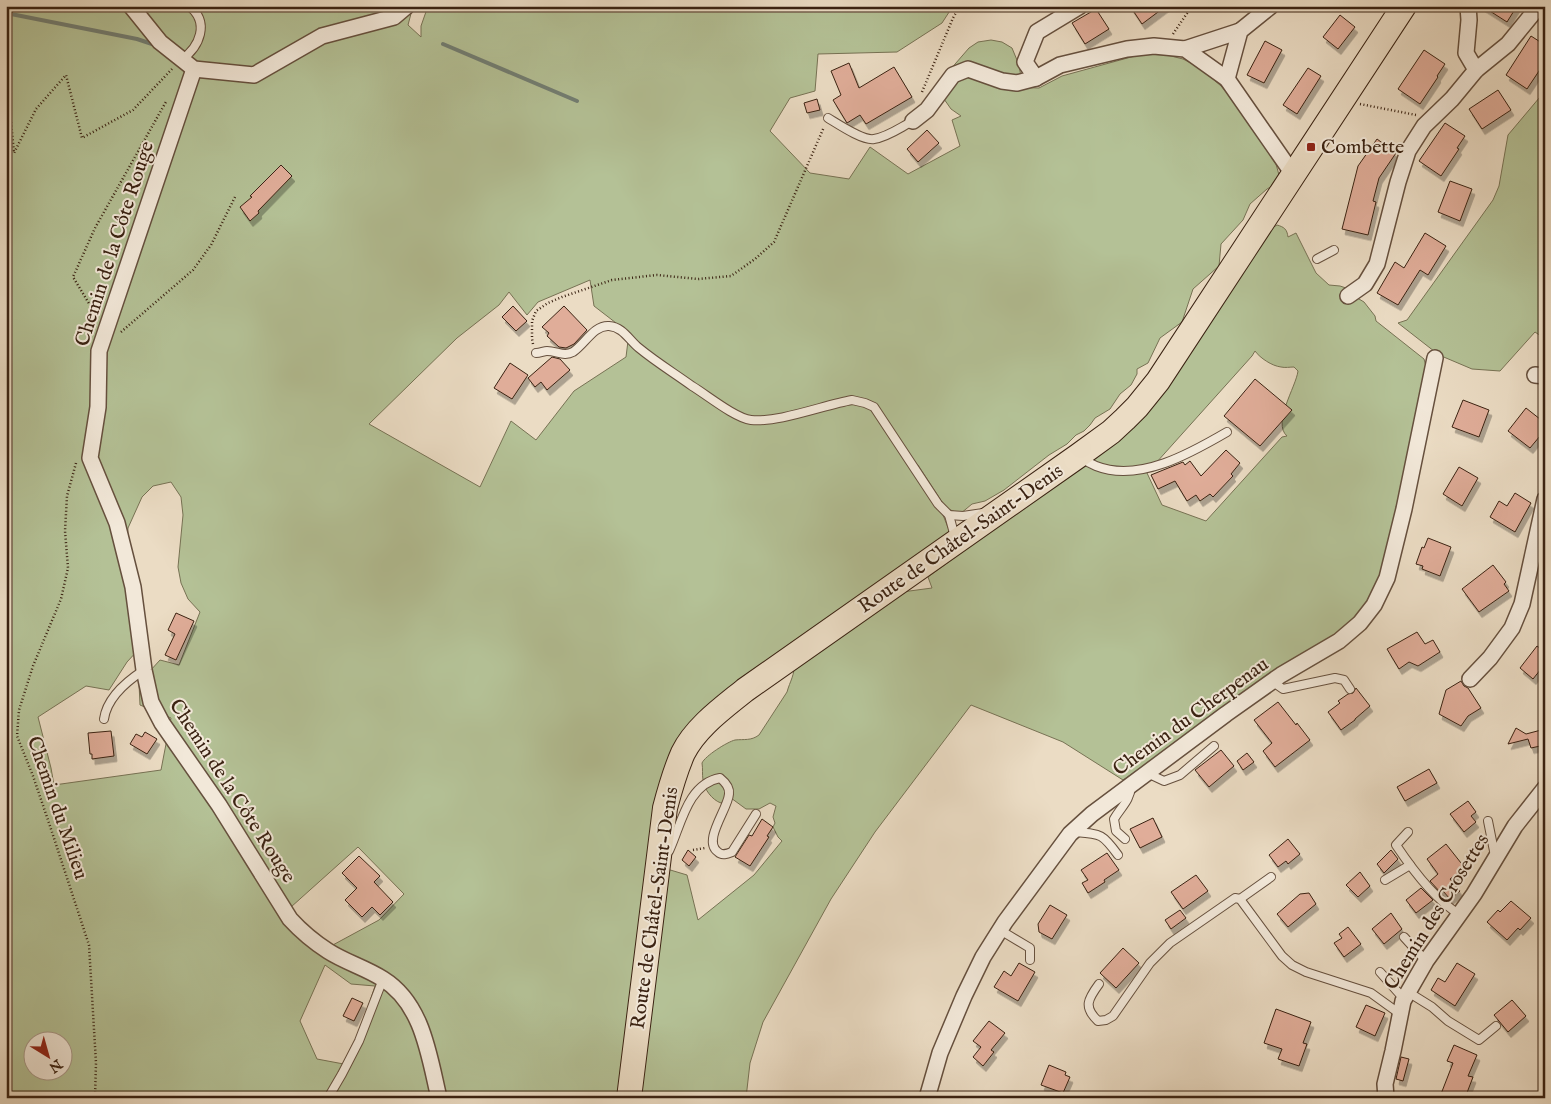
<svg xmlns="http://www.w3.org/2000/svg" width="1551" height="1104" viewBox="0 0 1551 1104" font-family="'IM FELL English',serif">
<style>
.green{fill:#b4c196;stroke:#777254;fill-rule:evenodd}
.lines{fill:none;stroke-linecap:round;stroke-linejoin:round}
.stream{stroke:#727e73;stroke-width:4}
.building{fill:#e0ad99;stroke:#3a2212;filter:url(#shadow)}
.service-casing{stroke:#66503e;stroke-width:10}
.minor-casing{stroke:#66503e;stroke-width:18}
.primary-casing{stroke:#3a2212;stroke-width:26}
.path{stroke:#3a2212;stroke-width:2.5;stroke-dasharray:1 2.5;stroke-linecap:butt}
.service{stroke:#f2e8d9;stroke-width:8}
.minor{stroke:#f2e8d9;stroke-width:15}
.primary{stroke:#ebdcc4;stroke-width:24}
.poi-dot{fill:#8f2418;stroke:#f2e8d9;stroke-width:2}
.labels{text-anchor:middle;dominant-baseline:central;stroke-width:4;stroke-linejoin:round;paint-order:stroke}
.poi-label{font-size:20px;fill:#3a2212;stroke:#f2e8d9;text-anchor:start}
.street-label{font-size:20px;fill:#3a2212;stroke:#f2e8d9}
</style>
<defs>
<filter id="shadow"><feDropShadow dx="3" dy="5.5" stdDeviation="0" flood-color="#0004"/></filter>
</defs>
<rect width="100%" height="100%" fill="#ebdcc4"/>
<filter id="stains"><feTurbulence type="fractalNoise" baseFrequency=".004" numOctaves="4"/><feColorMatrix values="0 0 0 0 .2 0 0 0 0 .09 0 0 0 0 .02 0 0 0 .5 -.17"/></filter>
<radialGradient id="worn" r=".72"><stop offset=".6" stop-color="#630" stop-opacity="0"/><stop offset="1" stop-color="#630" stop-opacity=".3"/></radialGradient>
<g class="green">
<path d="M6,6H413L408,25L421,37V26L428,6H953L942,23L897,52L818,54L815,91L790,98L770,131L810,173L849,179L870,147L908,174L960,146L952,120L961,116L951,109L944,99L949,71L969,48L978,42L991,40L1002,42L1012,48L1019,65L1021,77L1011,87L1039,88L1062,76L1142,54L1167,55L1183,59L1199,67L1221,86L1239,106L1276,164L1279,175L1278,183L1267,189L1250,204L1243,220L1221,244L1219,266L1193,289L1182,322L1160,338L1148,363L1137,369V374L1131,385L1120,394L1110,409L1095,418L1090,425L1084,431L1076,435L1067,444L1049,455L1004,490L985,501L972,504L960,514L946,508L918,465L911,467L943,515L951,535L681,734L621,1098H6ZM590,280L594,306L629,333L626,357L574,391L536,440L511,421L480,487L369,424L457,338L499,305L509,292L527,315L538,302ZM171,482L181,497L183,515L178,567L181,583L188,599L200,612L179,665L160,660L139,683L140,705L171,718L161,770L54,785L51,768L38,717L86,686L109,690L127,662L139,649L127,546L128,528L142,497L153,486ZM358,847L404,894L379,920L331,946L301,927L291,907ZM325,965L351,984L375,986L349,1065L317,1059L300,1021ZM32,1042H62V1072H32Z"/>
<polygon points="1545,91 1545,339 1535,332 1500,371 1472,369 1439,355 1398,323 1407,320 1493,200 1499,186 1508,135"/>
<path d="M1277,225C1284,227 1287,229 1288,237L1296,233L1316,273L1329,285L1340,286L1346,288L1354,296L1364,302L1375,316L1376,321L1424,359L1427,370L1398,510L1375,592L1345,630L1123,780L1063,742L971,705L875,832L831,899L763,1022L750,1063L746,1098H637L667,869L687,875L698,920L754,875L782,841L778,837L773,827L775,823L773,817L776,806L770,803L759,809H746L731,798L725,800L721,803C712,800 704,789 703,780C702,774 703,769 702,763C705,756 727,742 735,740C744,739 751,741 759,735L787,692C790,681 795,675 794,663L902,592L932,588L928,577L1076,469L1272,228ZM1255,351C1260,358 1272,366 1281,367C1285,368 1290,367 1294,367L1298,371C1296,387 1272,423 1287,436L1282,437L1206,521L1162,505L1147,473L1252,356Z"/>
</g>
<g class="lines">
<g class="stream">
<polyline points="6,13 137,39 155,45"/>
<polyline points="443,44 577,101"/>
</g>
</g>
<g class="building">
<polygon points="1130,6 1166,6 1142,24"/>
<polygon points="1482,6 1517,6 1507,22"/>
<polygon points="1096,9 1109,29 1085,44 1072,23"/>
<polygon points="1340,15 1355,27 1338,49 1323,37"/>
<polygon points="1531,36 1545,45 1545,62 1527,89 1506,75"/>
<polygon points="1265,41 1282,50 1264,83 1247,75"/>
<polygon points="1424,50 1445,64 1437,76 1438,77 1420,104 1398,89"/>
<polygon points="849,63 859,88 894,67 912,97 866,124 860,115 847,123 833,100 841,95 831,71"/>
<polygon points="1308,68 1321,76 1297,114 1283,105"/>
<polygon points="1498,90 1511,110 1482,129 1469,109"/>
<polygon points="817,99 820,110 807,113 804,103"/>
<polygon points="1445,123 1465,136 1457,148 1459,149 1441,176 1419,161"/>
<polygon points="927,130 939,143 918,162 907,149"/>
<polygon points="1377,139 1396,153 1379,178 1373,201 1376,202 1368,235 1342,229 1358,166"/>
<polygon points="281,165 292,176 258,211 259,213 250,221 240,207 252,197 250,196"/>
<polygon points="1450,181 1472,189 1460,221 1438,212"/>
<polygon points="1425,233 1446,246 1428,275 1420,270 1398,305 1377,293 1395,262 1404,268"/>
<polygon points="513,306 527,321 516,331 502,317"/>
<polygon points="564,306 587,330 574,344 566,348 559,347 547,336 549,333 542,327"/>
<polygon points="552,357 560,359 570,370 547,390 541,382 535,387 528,378"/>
<polygon points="510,363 528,375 512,399 494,388"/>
<polygon points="1255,379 1292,410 1260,446 1224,416"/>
<polygon points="1463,400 1489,410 1479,437 1452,427"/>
<polygon points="1526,408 1545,423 1545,430 1530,448 1508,431"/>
<polygon points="1226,450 1240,463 1231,474 1233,476 1213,497 1210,494 1200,501 1196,495 1187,501 1175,481 1158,489 1151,475 1183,462 1185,465 1190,461 1201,476"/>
<polygon points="1459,467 1478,478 1462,506 1443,494"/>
<polygon points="1515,493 1531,503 1515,532 1490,517 1499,501 1507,506"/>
<polygon points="1428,538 1451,547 1440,576 1422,569 1423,566 1416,564 1422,547 1424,548"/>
<polygon points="1493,565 1506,582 1504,584 1509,591 1479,612 1462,589"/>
<polygon points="176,613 194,621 176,660 165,655 175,634 168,630"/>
<polygon points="1417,632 1425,644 1433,640 1440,652 1418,666 1409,662 1399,669 1387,649"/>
<polygon points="1537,646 1545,652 1545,664 1533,679 1520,668"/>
<polygon points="1461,681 1464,686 1468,688 1481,708 1468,716 1461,726 1439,714 1446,690"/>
<polygon points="1356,688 1370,706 1355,719 1355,720 1341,730 1328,712 1340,703 1338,701 1348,694 1353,693"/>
<polygon points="1278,702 1296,725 1297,723 1310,740 1275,767 1263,751 1272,743 1254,720"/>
<polygon points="1516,728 1526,734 1545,729 1545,745 1531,748 1528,739 1508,744"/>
<polygon points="111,731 114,756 92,759 92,754 90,754 88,733"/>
<polygon points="145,732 157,739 147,754 130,744 136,734 142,737"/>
<polygon points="1221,750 1234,766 1209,787 1195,770"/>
<polygon points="1247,753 1254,762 1243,770 1237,761"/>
<polygon points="1429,769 1437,783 1405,801 1397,787"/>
<polygon points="1468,801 1476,812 1471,816 1476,822 1464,832 1450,814"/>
<polygon points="1153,818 1162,837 1140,848 1130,829"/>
<polygon points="762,819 773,827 767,836 769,837 750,866 735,857 749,835 752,836"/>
<polygon points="1288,839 1300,854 1288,864 1286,861 1278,867 1269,855"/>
<polygon points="1446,844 1465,868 1450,879 1460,891 1450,899 1443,891 1441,893 1430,881 1438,874 1427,859"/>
<polygon points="688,850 696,857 689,866 682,860"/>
<polygon points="1391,850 1398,859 1384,873 1377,864"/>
<polygon points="1107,853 1119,870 1104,880 1105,882 1088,893 1082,883 1088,880 1081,870"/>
<polygon points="359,856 380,876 374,882 393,902 380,915 372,907 362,917 345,900 357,888 342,873"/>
<polygon points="1360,872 1370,886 1358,897 1346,885"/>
<polygon points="1196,875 1208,891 1183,909 1171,892"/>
<polygon points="1421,888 1433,900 1416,913 1406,900"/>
<polygon points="1309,893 1316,904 1288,927 1277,914 1300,894"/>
<polygon points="1511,901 1531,918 1520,930 1518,928 1507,940 1487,922 1498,910 1500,912"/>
<polygon points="1050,905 1067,915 1052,939 1039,932 1038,924"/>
<polygon points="1180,910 1186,918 1171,929 1165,920"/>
<polygon points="1391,913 1402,929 1384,944 1372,929"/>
<polygon points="1348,927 1361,944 1344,957 1334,943 1342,938 1339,934"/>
<polygon points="1123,948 1139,963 1116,988 1100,973"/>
<polygon points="1019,963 1035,972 1018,1001 994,987 1004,971 1011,976"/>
<polygon points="1457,963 1475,974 1455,1006 1431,990 1438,978 1445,982"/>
<polygon points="352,998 363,1003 354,1021 343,1016"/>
<polygon points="1512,1000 1526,1016 1508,1032 1494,1015"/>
<polygon points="1366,1005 1385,1013 1375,1036 1356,1027"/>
<polygon points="1276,1009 1311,1022 1303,1043 1307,1044 1299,1066 1278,1059 1282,1049 1264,1043"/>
<polygon points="989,1021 1005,1033 991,1050 994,1052 983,1066 973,1057 981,1047 973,1041"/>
<polygon points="1454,1045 1477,1055 1468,1076 1473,1077 1465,1098 1450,1098 1441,1094 1453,1063 1447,1061"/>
<polygon points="1401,1057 1409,1059 1403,1081 1396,1079"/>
<polygon points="1049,1065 1066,1072 1065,1075 1070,1077 1063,1093 1041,1085"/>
</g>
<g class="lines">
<defs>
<g id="service">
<path d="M181,60C200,47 210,22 189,6"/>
<path d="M828,118C838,124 863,141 874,139C888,137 901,127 913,121"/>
<polyline points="1317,259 1334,250"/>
<path d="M536,353C540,353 544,351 547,351C557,351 564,357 573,352C585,344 594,325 609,326C623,327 629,340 639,348C656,362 674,373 692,386C707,395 735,418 751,420C778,423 824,405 852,400L865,403L874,407L938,504L949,515L963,516L983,513"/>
<path d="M1082,458C1086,461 1091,464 1096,466C1139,483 1191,453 1227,432"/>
<polyline points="949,515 955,537"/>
<polyline points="1273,682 1283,689 1335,678 1344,680 1350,689"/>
<path d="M104,719C107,698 127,681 144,670"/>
<polyline points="1147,773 1164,781 1180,775 1214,746"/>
<polyline points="1488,821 1495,856"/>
<path d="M1074,832C1101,834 1102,833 1118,855"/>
<path d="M1408,832L1396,845C1412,869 1434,899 1459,914"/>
<path d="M1125,839L1116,831L1114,819C1121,807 1130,801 1131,786"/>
<path d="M669,851C681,826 687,784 720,778C725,782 730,787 729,794C728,809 702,841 718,852C722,856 727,854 732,852L756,814"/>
<polyline points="1385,880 1410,865"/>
<polyline points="1240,899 1271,877"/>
<polyline points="1000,930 1030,948 1030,960"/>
<polyline points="1404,937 1426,961"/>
<polyline points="1380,972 1404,999"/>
<path d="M1099,984C1088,999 1083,1007 1098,1021L1106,1020L1113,1016L1150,963L1170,943L1235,898L1240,899L1282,956L1292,965L1306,972L1371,993L1400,1014"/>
<polyline points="1408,992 1432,1007 1448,1021 1479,1040 1496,1026"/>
<polyline points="328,1098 342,1074 359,1041 383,979"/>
</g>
<g id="minor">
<polyline points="131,6 160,42 194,69 254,75 322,36 394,17 407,6"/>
<polyline points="1468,6 1469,20 1466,53 1476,70"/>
<polyline points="1185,49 1240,31"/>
<path d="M194,69L99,351L98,407L90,458L117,523L133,587L144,670L151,702L162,723L219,805L290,919C301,931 314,942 328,951C345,962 366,968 383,979C423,1004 429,1056 439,1098"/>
<polyline points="1036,78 1025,62 1037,32 1080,6"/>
<polyline points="1227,79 1240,31 1271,6"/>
<polyline points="913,121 927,110 953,75 968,69 1002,81 1017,83 1036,78 1060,65 1127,49 1154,46 1185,49 1227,79 1293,174"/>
<polyline points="1348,296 1365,284 1377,264 1398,182 1408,151 1424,126 1452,99 1476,70 1508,44 1539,6"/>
<polyline points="1535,375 1545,376"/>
<polyline points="1470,679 1490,658 1512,628 1522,604 1545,499"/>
<polyline points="927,1098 940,1053 964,996 983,957 1005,922 1070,834 1092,814 1226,714 1281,675 1339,641 1360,623 1374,605 1387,578 1404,509 1435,358"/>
<polyline points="1386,1098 1385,1084 1393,1051 1403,1001 1426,961 1474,894 1515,826 1545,788"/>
</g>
<path id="primary" d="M629,1098L665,808C670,789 675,771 683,753C696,727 723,708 745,690L1078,456L1111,432L1125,419L1137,407L1158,381L1404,6"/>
</defs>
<use href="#service" class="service-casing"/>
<use href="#minor" class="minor-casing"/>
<use href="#primary" class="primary-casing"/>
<g class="path">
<polyline points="1173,34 1192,6"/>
<polyline points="6,88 8,90 14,153 36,109 66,75 82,138 133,110 172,69"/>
<polyline points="922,92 953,18 960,6"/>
<polyline points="1360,104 1416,115"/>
<polyline points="96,315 73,277 95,228 167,100"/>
<polyline points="121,332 193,270 211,245 236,195"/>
<polyline points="533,344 532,339 532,321 536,311 548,303 562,297 612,280 657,275 698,279 731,276 755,259 774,242 824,127"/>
<polyline points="76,463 67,496 65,531 68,568 61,599 33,666 19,710 17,736 33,776 49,823 89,945 96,1063 95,1098"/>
<polyline points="693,850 705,848"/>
</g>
<use href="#service" class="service"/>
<use href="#minor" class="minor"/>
<use href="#primary" class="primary"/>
</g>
<rect class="poi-dot" x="1306" y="142" width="10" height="10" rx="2.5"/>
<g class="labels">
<g class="poi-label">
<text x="1321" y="147">Combette</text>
</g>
<g class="street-label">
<text transform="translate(115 244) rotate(-72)">Chemin de la Côte Rouge</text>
<text transform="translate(961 539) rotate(-35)">Route de Châtel-Saint-Denis</text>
<text transform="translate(1191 717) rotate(-36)">Chemin du Cherpenau</text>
<text transform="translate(232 791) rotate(57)">Chemin de la Côte Rouge</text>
<text transform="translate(57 808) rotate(71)">Chemin du Milieu</text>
<text transform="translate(655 908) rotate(-82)">Route de Châtel-Saint-Denis</text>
<text transform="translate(1437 912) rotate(-58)">Chemin des Crosettes</text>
</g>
</g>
<rect width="1551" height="1104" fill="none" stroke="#ebdcc4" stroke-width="25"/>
<rect x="8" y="8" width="1536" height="1089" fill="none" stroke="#3a2212" stroke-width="2.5"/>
<rect x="12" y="12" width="1526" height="1079" fill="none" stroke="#3a2212"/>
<g transform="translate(48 1056) rotate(143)"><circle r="24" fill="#f2e8d9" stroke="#a89989"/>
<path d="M0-4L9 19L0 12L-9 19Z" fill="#8f2418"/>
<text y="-8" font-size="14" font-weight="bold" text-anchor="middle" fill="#3a2212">N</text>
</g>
<rect width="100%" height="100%" filter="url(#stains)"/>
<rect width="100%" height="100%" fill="url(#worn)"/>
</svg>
